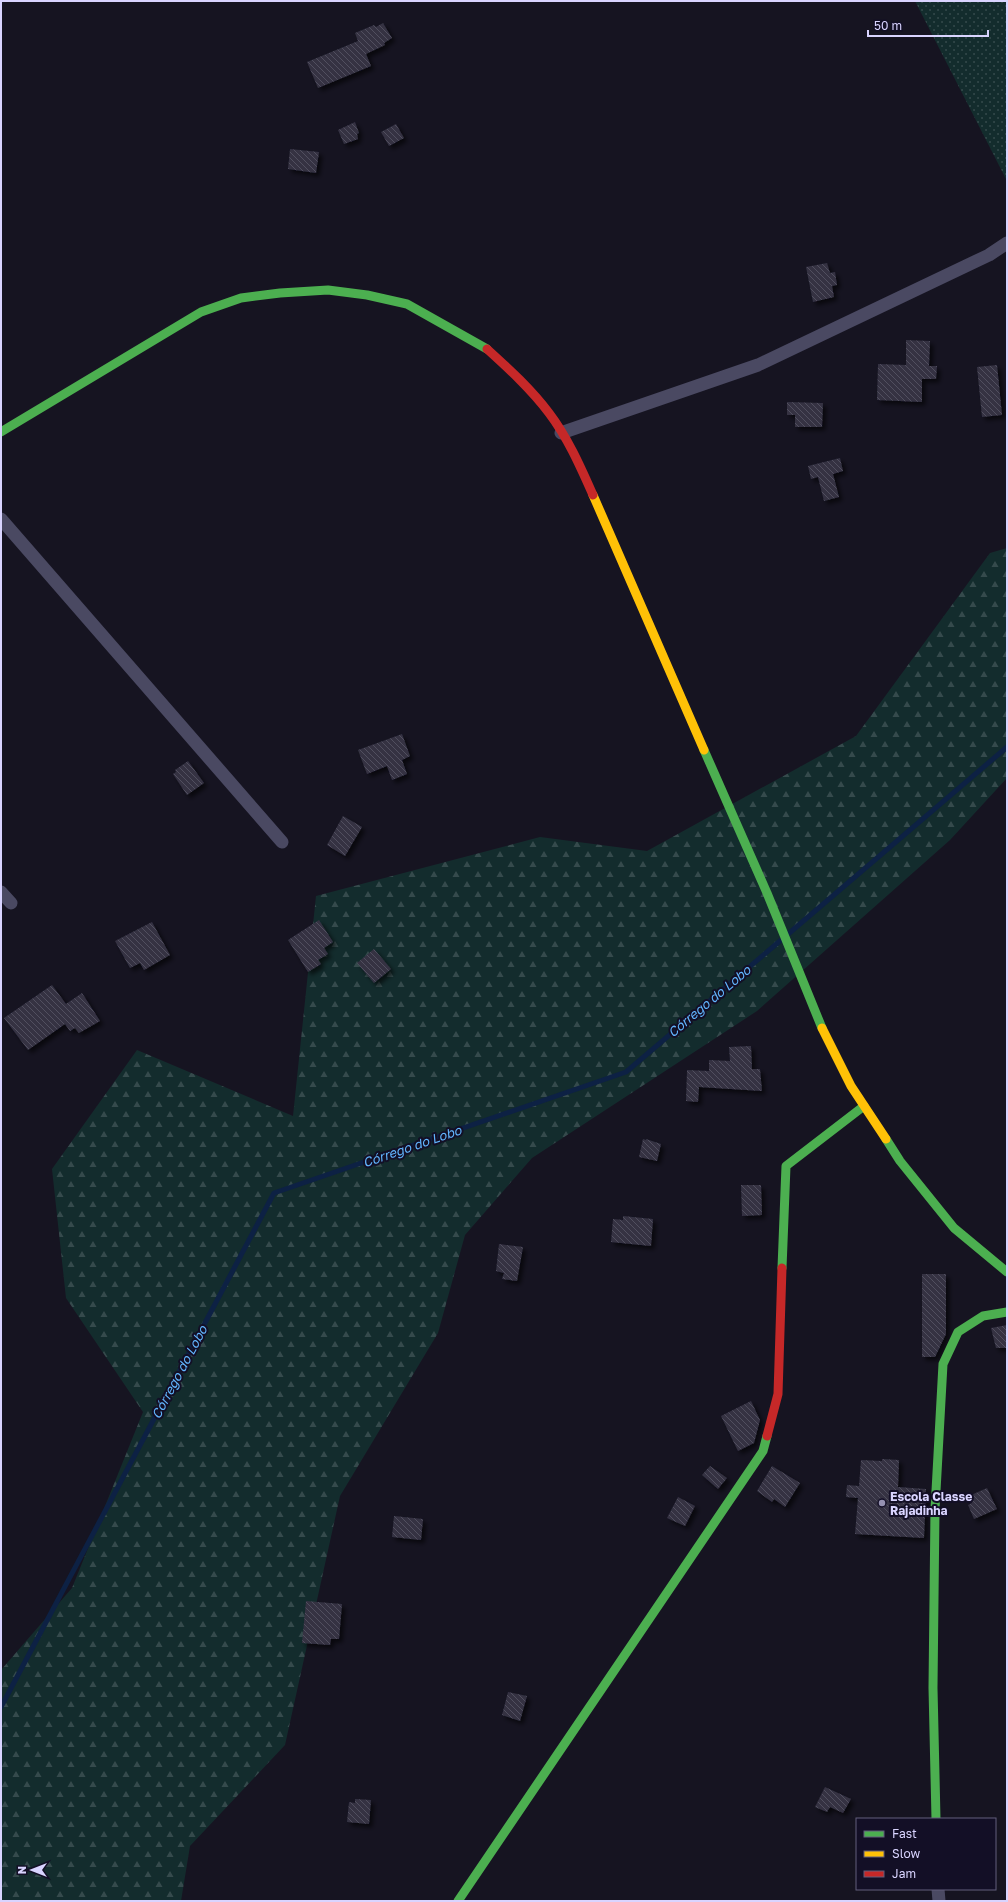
<svg xmlns="http://www.w3.org/2000/svg" width="1008" height="1902" viewBox="0 0 1008 1902" font-family="'Golos Text',sans-serif">
<style>
.grass{fill:url(#grass-dots)}
.forest{fill:url(#forest-firs)}
.lines{fill:none;stroke-linecap:round;stroke-linejoin:round}
.stream{stroke:#0d2144;stroke-width:5}
.building{fill:url(#building-back-hatch);filter:url(#shadow)}
.street{stroke:#4a4962;stroke-width:13}
.fast{stroke:#4caf50;stroke-width:9}
.slow{stroke:#ffc107;stroke-width:9}
.jam{stroke:#c62828;stroke-width:9}
.poi-dot{fill:#9591b1;stroke:#130f26;stroke-width:1.5}
.labels{text-anchor:middle;dominant-baseline:central;stroke-width:4;stroke-linejoin:round;paint-order:stroke}
.poi-label{font-size:12px;font-weight:bold;fill:#d9d4ff;stroke:#130f26;text-anchor:start}
.water-label{font-size:13px;font-style:italic;fill:#62b6ff;stroke:#130f26}
</style>
<defs>
<pattern id="grass-dots" width="8" height="8" patternUnits="userSpaceOnUse"><rect width="8" height="8" fill="#132c2d"/><path d="M2 2h.1M6 6h.1" fill="none" stroke="#354a4c" stroke-width="1.8" stroke-linecap="round"/></pattern>
<pattern id="forest-firs" width="22" height="20" patternUnits="userSpaceOnUse"><rect width="22" height="20" fill="#132c2d"/><path d="M5 1l3.5 6h-7zM16 11l3.5 6h-7z" fill="#354a4c"/></pattern>
<pattern id="building-back-hatch" width="6" height="6" patternUnits="userSpaceOnUse"><rect width="6" height="6" fill="#343243"/><path d="M-1 5l2 2M0 0l6 6M5-1l2 2" fill="none" stroke="#514f5f"/></pattern>
<filter id="shadow"><feDropShadow dx="3.5" dy="3.5" stdDeviation="2" flood-color="#0009"/></filter>
</defs>
<rect width="100%" height="100%" fill="#161421"/>
<polygon class="grass" points="915,1 1007,1 1007,181"/>
<polygon class="forest" points="1007,548 1007,778 950,840 757,1011 532,1158 465,1235 438,1333 340,1496 285,1745 190,1846 181,1901 1,1901 1,1670 72,1588 143,1412 66,1298 52,1169 137,1050 293,1116 316,896 540,837 647,851 856,736 990,553"/>
<g class="lines">
<g class="stream">
<polyline points="787,935 1007,747"/>
<polyline points="1,1707 274,1193 626,1072 781,940"/>
</g>
</g>
<g class="building">
<polygon points="383,23 392,38 384,43 385,45 366,54 371,66 318,88 307,62 358,41 355,33 374,25 376,27"/>
<polygon points="355,122 359,133 357,134 358,139 344,144 338,130"/>
<polygon points="396,124 404,138 389,146 381,132"/>
<polygon points="290,149 319,152 316,173 288,169"/>
<polygon points="827,263 830,273 835,272 837,285 832,286 834,297 813,302 806,267"/>
<polygon points="906,340 930,341 929,366 937,366 936,379 922,379 922,402 877,400 878,364 906,365"/>
<polygon points="997,365 1002,415 982,417 977,367"/>
<polygon points="787,402 823,403 822,427 795,427 795,415 787,415"/>
<polygon points="840,458 843,471 833,474 839,497 824,501 818,477 811,479 808,466"/>
<polygon points="402,734 410,756 402,760 407,774 392,780 387,766 367,774 358,750"/>
<polygon points="188,761 204,783 187,795 173,774 176,772 175,770"/>
<polygon points="343,816 362,827 345,856 327,845"/>
<polygon points="319,920 333,942 324,948 328,954 318,960 321,964 308,972 288,940"/>
<polygon points="152,922 170,955 144,970 140,963 130,968 115,941"/>
<polygon points="374,949 391,969 374,983 357,963"/>
<polygon points="52,985 66,1004 82,993 100,1021 79,1033 75,1028 70,1031 65,1024 28,1050 4,1018"/>
<polygon points="751,1046 752,1069 760,1069 762,1091 699,1087 698,1102 686,1101 687,1070 709,1071 709,1060 730,1061 729,1047"/>
<polygon points="643,1139 646,1140 646,1139 661,1144 657,1161 639,1157"/>
<polygon points="741,1185 761,1185 762,1215 742,1216"/>
<polygon points="623,1216 653,1219 651,1246 611,1242 613,1219 623,1220"/>
<polygon points="499,1244 523,1247 517,1281 502,1279 504,1273 496,1271"/>
<polygon points="922,1274 946,1274 946,1334 935,1357 922,1357"/>
<polygon points="1007,1325 1007,1348 996,1348 991,1328"/>
<polygon points="751,1401 760,1420 754,1443 738,1451 721,1416"/>
<polygon points="882,1459 899,1460 898,1487 926,1489 924,1538 855,1534 858,1498 846,1497 847,1485 859,1486 861,1460 882,1461"/>
<polygon points="710,1466 727,1478 718,1489 702,1475"/>
<polygon points="772,1466 800,1483 785,1507 774,1499 772,1502 757,1491"/>
<polygon points="987,1488 997,1509 974,1519 968,1505 972,1503 969,1496"/>
<polygon points="678,1497 695,1506 685,1526 667,1518"/>
<polygon points="394,1516 423,1519 421,1540 392,1537"/>
<polygon points="306,1601 342,1604 339,1639 331,1639 330,1645 302,1643"/>
<polygon points="508,1692 527,1696 520,1721 502,1715"/>
<polygon points="825,1787 851,1799 843,1813 830,1807 827,1812 815,1807"/>
<polygon points="355,1799 371,1800 369,1824 347,1822 349,1802 355,1803"/>
</g>
<g class="lines">
<g class="street">
<polyline points="561,433 758,365 989,255 1007,243"/>
<polyline points="1,519 282,842"/>
<polyline points="1,892 11,903"/>
<polyline points="938,1889 939,1901"/>
</g>
<g class="fast">
<polyline points="1,432 201,312 241,298 280,293 328,290 367,295 407,304 487,349"/>
<polyline points="704,750 767,893 822,1028"/>
<polyline points="886,1139 900,1161 954,1228 1007,1272"/>
<polyline points="782,1268 786,1166 864,1106"/>
<polyline points="936,1819 933,1688 935,1509 943,1364 958,1332 983,1316 1007,1312"/>
<polyline points="458,1901 763,1451 767,1436"/>
</g>
<g class="slow">
<polyline points="593,495 704,750"/>
<polyline points="822,1028 851,1086 886,1139"/>
</g>
<g class="jam">
<path d="M487,349C509,369 531,389 549,413C568,438 581,468 593,495"/>
<polyline points="767,1436 778,1394 782,1268"/>
</g>
</g>
<circle class="poi-dot" cx="882" cy="1503" r="4"/>
<g class="labels">
<g class="poi-label">
<text x="890" y="1496">Escola Classe<tspan x="890" dy="14">Rajadinha</tspan></text>
</g>
<g class="water-label">
<text transform="translate(709 1001) rotate(-40)">Córrego do Lobo</text>
<text transform="translate(412 1146) rotate(-19)">Córrego do Lobo</text>
<text transform="translate(179 1372) rotate(-62)">Córrego do Lobo</text>
</g>
</g>
<rect width="1008" height="1902" fill="none" stroke="#d9d4ff" stroke-width="4"/>
<rect x="856" y="1818" width="140" height="72" fill="#130f26" stroke="#625e7d"/>
<rect x="864" y="1831" width="20" height="6" fill="#4caf50" stroke="#625e7d"/>
<text x="892" y="1838" font-size="12" fill="#d9d4ff">Fast</text>
<rect x="864" y="1851" width="20" height="6" fill="#ffc107" stroke="#625e7d"/>
<text x="892" y="1858" font-size="12" fill="#d9d4ff">Slow</text>
<rect x="864" y="1871" width="20" height="6" fill="#c62828" stroke="#625e7d"/>
<text x="892" y="1878" font-size="12" fill="#d9d4ff">Jam</text>
<g transform="translate(32 1870) rotate(270)" stroke="#130f26" stroke-width="3" paint-order="stroke">
<path d="M0-3L7 15L0 10L-7 15Z" fill="#d9d4ff"/>
<text y="-6" font-size="11" font-weight="bold" text-anchor="middle" fill="#d9d4ff">N</text>
</g>
<path d="M868 30v6h120v-6" fill="none" stroke="#d9d4ff" stroke-width="2"/>
<text x="874" y="30" font-size="12" fill="#d9d4ff" stroke="#130f26" stroke-width="3" paint-order="stroke">50 m</text>
</svg>
